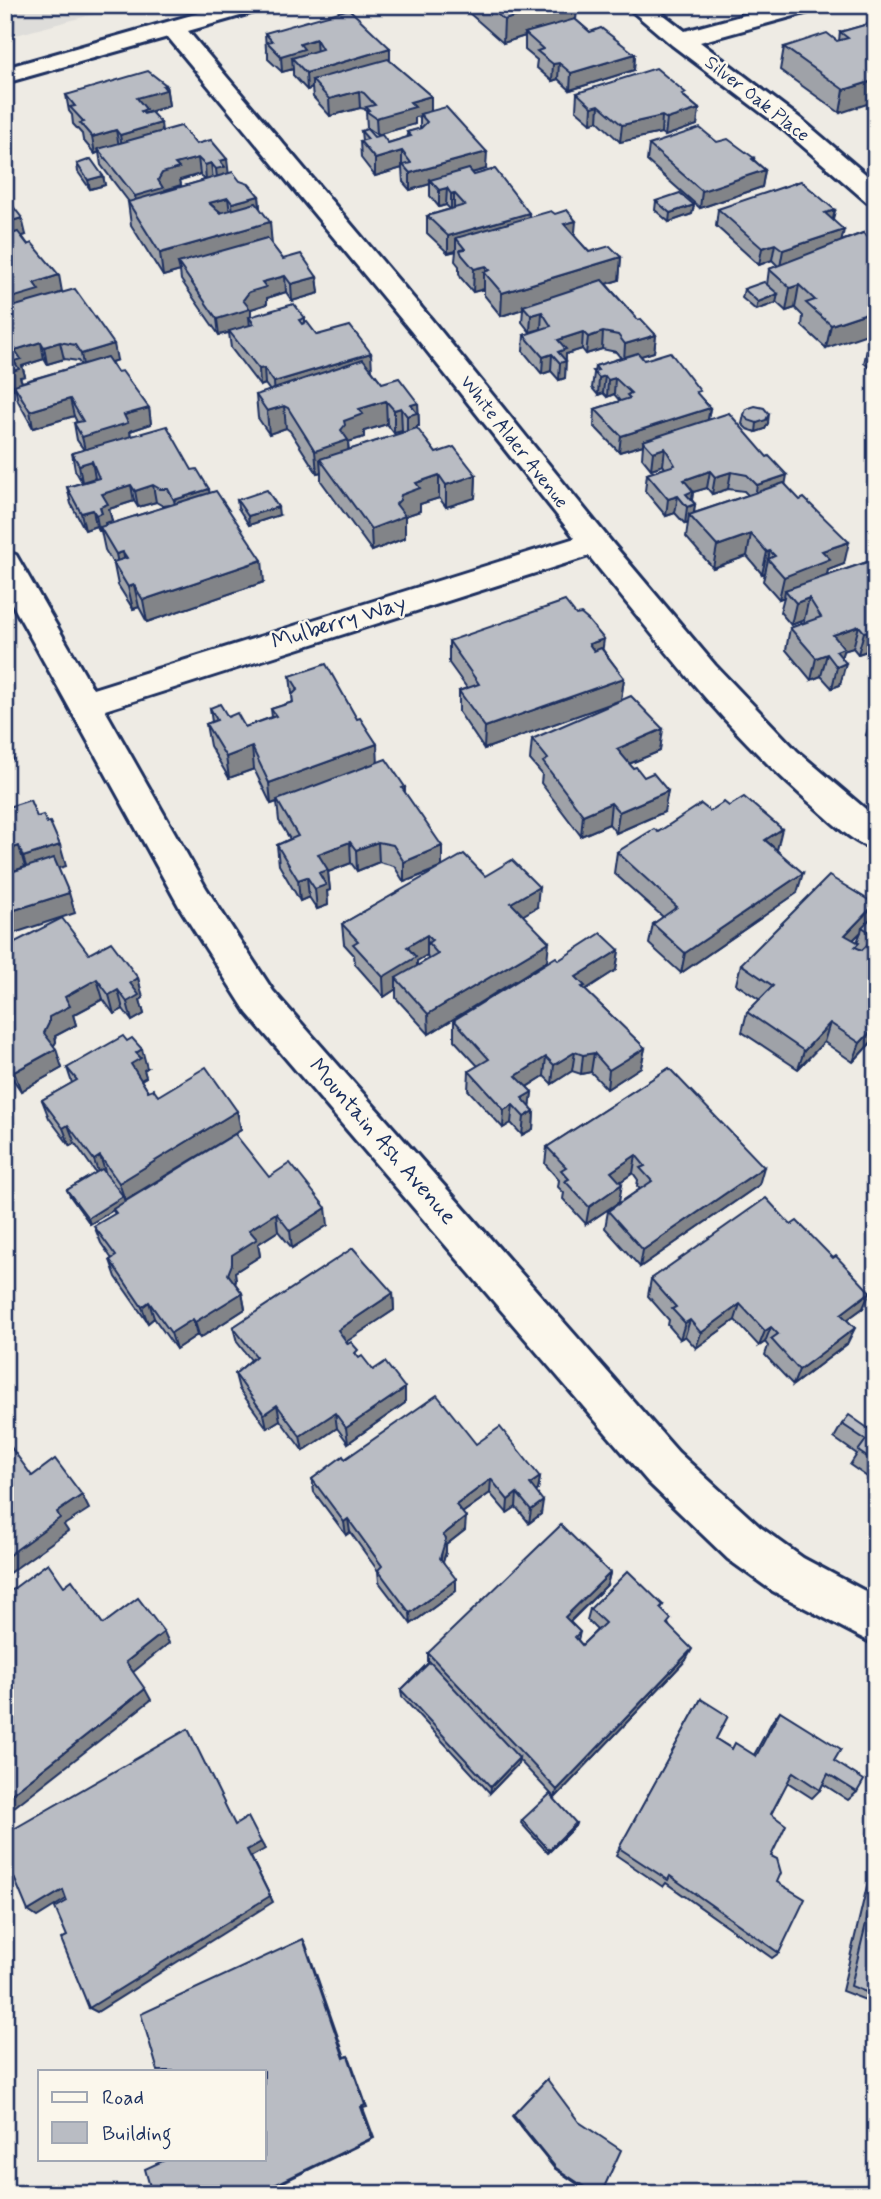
<svg xmlns="http://www.w3.org/2000/svg" width="881" height="2199" viewBox="0 0 881 2199" font-family="Mynerve,sans-serif">
<style>
.built{fill:#deddda}
.lines{fill:none;stroke-linecap:round;stroke-linejoin:round}
.minor-casing{stroke:#1b2f5e;stroke-width:6}
.minor{fill:#fbf7ec;fill-rule:evenodd}
.wall{fill:#9fa2a8;stroke:#1b2f5e;stroke-width:2;fill-rule:evenodd}
.shaded-wall{fill:#828488;stroke:#1b2f5e;stroke-width:2}
.building{fill:#b9bcc3;stroke:#1b2f5e;stroke-width:2}
.labels{text-anchor:middle;dominant-baseline:central;stroke-width:5;stroke-linejoin:round;paint-order:stroke}
.far-street-label{font-size:19px;fill:#1b2f5e;stroke:#fbf7ec}
.street-label{font-size:23px;fill:#1b2f5e;stroke:#fbf7ec}
</style>
<rect width="100%" height="100%" fill="#eeebe4"/>
<filter id="ink" filterUnits="userSpaceOnUse"><feTurbulence type="fractalNoise" baseFrequency=".0143" numOctaves="2"/><feDisplacementMap in="SourceGraphic" scale="14" xChannelSelector="R" yChannelSelector="G"/><feConvolveMatrix kernelMatrix="1 2 1 2 8 2 1 2 1" color-interpolation-filters="sRGB"/></filter>
<g filter="url(#ink)">
<polygon class="built" points="5,5 128,5 5,38"/>
<g class="lines">
<defs>
<g id="minor">
<path d="M227,5H264L261,10L188,31L431,319L613,544L715,665L797,751L876,818V850C853,843 833,823 815,807C729,734 659,643 589,556L105,710L206,888L273,991L678,1452L760,1527L803,1558L876,1597V1645L771,1590L728,1559L648,1482L247,1013L180,908L5,591V551L16,555L93,689L575,538L411,331L168,37L5,83V68Z"/>
<polygon points="625,5 651,5 685,31 781,5 819,5 816,10 700,42 801,119 876,183 876,205 867,202 783,129 672,45"/>
</g>
</defs>
<use href="#minor" class="minor-casing"/>
<use href="#minor" class="minor"/>
</g>
<g class="wall">
<polygon points="460,5 577,5 576,20 590,32 635,54 634,70 570,90 558,79 552,81 536,67 537,60 525,50 525,36 503,43"/>
<polygon points="868,24 840,113 780,70 784,47 837,41 839,41 840,32"/>
<path d="M265,33L390,48V61L431,96V111L486,169L472,173L474,175L529,213V217L575,237L589,252L621,257L619,280L606,284L638,320L656,335L654,352L641,356L644,360L699,396L710,408L708,420L785,484L844,564L828,570L826,576L876,559V648L858,654L853,648L843,651L841,658L840,685L832,688L821,676L811,680L786,650L790,628L805,623L804,620L791,625L780,612L784,597L779,599L763,581L765,573L762,574L747,556L713,568L686,537L688,523L685,524L675,513L666,516L645,491L647,474L665,468L663,465L651,469L642,458L643,445L619,452L594,426L595,409L620,401L614,394L607,397L603,393L598,395L592,388L595,366L621,358L616,352L602,349L586,354L582,349L566,354L565,378L559,380L551,371L542,374L523,351L524,335L541,329L530,332L522,322L523,309L501,316L484,295V289L473,292L461,278L459,273V266L455,261L456,251L448,253L427,233V216L450,209L446,205L439,207L430,196V184L410,190L403,182L402,168L375,176L361,158L360,141H362L361,131L388,143L408,137L407,132L420,129V116L415,117V124L377,135L367,128L366,111L365,109L360,108L330,116L313,97L312,88L307,90L293,75V69L282,72L268,59V52L266,50ZM707,488L712,494L728,489L744,491L748,495L694,513L695,504L692,500L693,492Z"/>
<path d="M166,85L169,106L147,113L162,131L196,144L228,173L259,196L260,209L272,245L283,259L317,277L319,293L292,301L286,292L267,298V304L251,309V317L305,318V323L317,335L372,370L382,383L418,403L419,426H417V429L436,453L476,475L475,498L446,507L439,498L420,504V511L405,516V538L372,551L321,481V472L317,473L290,431L286,428L269,434L258,418L256,395L270,391L265,384L260,386L231,348L229,333L219,335L181,280L180,271L163,276L131,225L128,202H129L101,165L99,152L95,154L83,140L82,134L73,124L72,115L69,111L66,95ZM200,174L205,180L164,192L165,190L181,185L180,180ZM387,424L394,433L402,431L403,433L349,450L348,442L364,437V431Z"/>
<polygon points="577,93 685,97 699,109 697,125 665,136 661,133 620,142 598,121 591,123 576,110"/>
<polygon points="717,142 754,158 754,160 765,170 762,187 700,208 647,161 649,145"/>
<polygon points="77,164 103,176 105,185 90,189 78,172"/>
<path d="M5,196L26,235L22,236L62,292L117,360L111,362L117,372L149,408L151,424L130,431L131,436L192,470L209,493L264,582L147,622L139,607L133,609L118,585L114,565L105,550L101,531H99L96,526L85,530L71,504L67,487L95,479L82,482L75,470L72,453L84,450L77,440L74,423L77,422L74,416L33,428L18,401L15,388L13,389L8,381L5,382ZM44,359L47,364L64,359L78,361L81,365L22,382L20,377L25,376L22,366ZM134,501L138,507L156,502L163,506L170,505L105,526V523L112,521L109,509Z"/>
<polygon points="656,201 694,205 692,214 669,222 655,210"/>
<polygon points="718,209 835,210 833,220 841,241 863,233 826,348 802,326 803,316 795,308 786,311 776,302 776,303 756,310 742,298 744,289 767,285 769,269 778,266 772,260 759,265 716,226"/>
<polygon points="876,343 876,373 864,363 868,346"/>
<polygon points="744,415 768,423 765,429 756,432 747,429 742,424"/>
<polygon points="237,500 279,515 249,525 238,508"/>
<polygon points="449,641 603,650 624,678 621,700 484,749 459,712 459,691 467,688 449,663"/>
<path d="M290,676L357,719L377,744V762L405,787V793L442,867L485,876L537,907L523,915L547,961L429,1034L396,998V989L384,997L355,964L354,955L344,944L342,924L441,868L404,882L394,866L379,862L357,871L351,863L328,872L330,890L327,891L328,905L317,909L309,897L300,901L279,865L277,845L290,839L279,821L277,802L271,804L254,769L229,778L210,746L206,724L212,722L210,708L245,727L272,717L271,709L293,702ZM427,955L428,959L417,966V961Z"/>
<polygon points="876,711 876,742 866,735 873,714"/>
<polygon points="532,739 660,751 629,764 664,812 616,833 609,824 581,836 541,783 542,774 530,760"/>
<polygon points="710,811 777,850 797,893 681,973 649,944 653,924 663,917 614,873 617,852 658,832"/>
<path d="M876,913V1037L853,1062L824,1042L798,1069L742,1032L747,1012L760,1000L736,984L741,964L869,920ZM861,932L857,942L853,940Z"/>
<polygon points="5,947 89,954 138,978 143,998 140,1000 144,1014 132,1021 123,1009 114,1014 103,999 73,1015 76,1025 55,1036 56,1042 53,1046 62,1068 21,1091 5,1068"/>
<polygon points="619,950 616,970 585,990 645,1048 641,1067 607,1089 591,1072 581,1074 572,1071 552,1084 544,1076 527,1087 532,1092 530,1106 534,1111 533,1129 522,1135 511,1123 503,1128 468,1090 469,1071 478,1066 454,1040 454,1020 559,960"/>
<polygon points="67,1068 147,1068 144,1070 146,1077 141,1080 148,1091 158,1096 237,1111 241,1130 125,1200 123,1197 124,1202 269,1177 328,1225 292,1248 278,1231 258,1244 260,1256 235,1272 236,1281 235,1283 242,1293 245,1309 200,1338 197,1335 176,1349 154,1318 148,1323 116,1277 110,1260 112,1259 101,1243 94,1226 115,1214 113,1210 90,1224 70,1196 67,1190 96,1173 75,1143 70,1146 49,1118 42,1100 72,1083"/>
<polygon points="669,1068 759,1185 640,1267 605,1228 608,1211 640,1189 637,1186 638,1180 633,1173 620,1182 619,1202 586,1224 563,1199 564,1193 558,1187 559,1180 545,1164 547,1147"/>
<polygon points="791,1225 833,1258 870,1292 863,1308 846,1320 847,1344 793,1385 765,1355 768,1346 765,1342 759,1346 735,1320 696,1348 685,1336 680,1339 668,1325 669,1320 648,1296 651,1279"/>
<polygon points="393,1293 394,1310 346,1341 359,1358 373,1370 405,1388 405,1403 348,1443 337,1428 303,1451 280,1420 267,1428 239,1389 235,1374 251,1360 237,1342 233,1327"/>
<polygon points="842,1424 872,1431 876,1426 876,1483 850,1465 857,1454 834,1438"/>
<polygon points="476,1444 540,1477 538,1490 536,1492 541,1514 529,1523 516,1507 507,1513 490,1493 462,1513 465,1530 446,1545 446,1552 443,1562 456,1591 411,1624 379,1582 378,1571 350,1532 346,1535 314,1492 312,1479 345,1459"/>
<polygon points="610,1573 607,1585 570,1622 580,1632 578,1640 582,1645 597,1630 587,1620 590,1609 663,1605 661,1609 686,1660 555,1798 519,1760 518,1764 490,1793 402,1697 401,1690 428,1663 428,1653"/>
<polygon points="701,1699 716,1739 731,1748 754,1755 773,1720 780,1711 834,1761 857,1792 848,1800 823,1784 820,1790 812,1798 787,1782 771,1814 771,1856 777,1882 779,1953 772,1958 666,1883 663,1887 616,1855"/>
<polygon points="522,1820 576,1823 575,1826 548,1853 521,1823"/>
<polygon points="876,1848 876,2004 842,1991"/>
<polygon points="547,2079 601,2194 592,2194 554,2168 512,2116"/>
</g>
<g class="shaded-wall">
<polygon points="553,5 577,5 576,20 525,33 525,36 503,43 504,20"/>
<polygon points="316,39 317,56 292,58 293,69 282,72 281,56 300,44"/>
<polygon points="390,48 390,65 312,80 312,88 307,90 306,73"/>
<polygon points="635,54 634,70 570,90 571,73"/>
<polygon points="559,63 558,79 552,81 553,64"/>
<polygon points="876,80 876,101 840,113 844,90"/>
<polygon points="166,85 169,106 142,114 137,98"/>
<polygon points="359,91 360,108 330,116 329,99"/>
<polygon points="431,96 431,112 420,114 420,116 415,117 415,124 377,135 376,118 410,102"/>
<polygon points="599,105 598,121 591,123 592,107"/>
<polygon points="699,109 697,125 665,136 667,119"/>
<polygon points="662,116 661,133 620,142 622,125"/>
<polygon points="161,123 163,140 123,152 120,135"/>
<polygon points="116,130 119,146 98,149 99,152 95,154 92,137"/>
<polygon points="402,151 402,168 375,176 375,159"/>
<polygon points="487,152 486,169 433,183 430,180 430,184 410,190 410,173"/>
<polygon points="198,158 200,174 180,180 181,185 165,190 164,191 166,205 138,213 135,196 158,180 162,173 175,164"/>
<polygon points="754,158 752,174 765,170 762,187 700,208 702,191"/>
<polygon points="227,159 229,176 218,186 216,169 220,161"/>
<polygon points="211,163 213,180 206,182 205,165"/>
<polygon points="103,176 105,185 90,189 88,180"/>
<polygon points="447,188 446,205 439,207 439,190"/>
<polygon points="454,193 454,209 451,210 451,194"/>
<polygon points="259,196 261,219 234,226 232,203"/>
<polygon points="228,198 231,220 209,203"/>
<polygon points="694,205 692,214 669,222 670,213"/>
<polygon points="835,210 831,227 825,213"/>
<polygon points="529,213 528,230 456,238 456,251 448,253 448,236"/>
<polygon points="22,218 26,235 5,241 5,223"/>
<polygon points="576,221 574,243 564,224"/>
<polygon points="270,222 272,245 178,263 180,271 163,276 160,253"/>
<polygon points="844,230 840,247 780,267 783,250"/>
<polygon points="775,244 772,260 759,265 762,248"/>
<polygon points="621,257 619,280 525,308 523,306 523,309 501,316 502,293"/>
<polygon points="486,266 486,273 484,272 484,289 473,292 474,269"/>
<polygon points="59,275 62,292 5,318 5,300 34,283"/>
<polygon points="285,276 286,292 267,298 267,304 251,309 251,320 249,317 250,327 219,335 217,319 243,300 249,292 262,282"/>
<polygon points="317,277 319,293 292,301 291,284"/>
<polygon points="799,285 795,308 786,311 790,288"/>
<polygon points="778,294 776,303 756,310 758,302"/>
<polygon points="876,310 876,331 826,348 831,325"/>
<polygon points="542,312 541,329 530,332 531,315"/>
<polygon points="583,332 582,349 566,354 565,378 559,380 560,363 558,340"/>
<polygon points="603,332 602,349 586,354 588,337"/>
<polygon points="656,335 654,352 624,361 625,344"/>
<polygon points="41,342 44,359 22,366 25,376 20,377 23,386 14,385 15,388 13,389 9,372 14,361 15,350"/>
<polygon points="60,342 64,359 47,364 44,347"/>
<polygon points="114,344 117,360 84,371 81,354"/>
<polygon points="371,353 372,370 275,399 274,382"/>
<polygon points="552,354 551,371 542,374 543,357"/>
<polygon points="264,368 265,384 260,386 259,369"/>
<polygon points="5,370 8,381 5,382"/>
<polygon points="605,376 603,393 598,395 599,378"/>
<polygon points="615,378 614,394 607,397 608,380"/>
<polygon points="70,399 74,416 33,428 30,411"/>
<polygon points="386,401 387,424 364,431 364,437 348,442 349,463 320,459 321,472 317,473 315,451 341,430 344,421 359,409"/>
<polygon points="418,403 419,426 417,426 417,436 407,439 407,416 411,405"/>
<polygon points="284,406 286,428 269,434 267,411"/>
<polygon points="149,408 151,424 130,431 131,440 86,454 82,437 124,415"/>
<polygon points="401,408 402,431 394,433 394,410"/>
<polygon points="710,408 707,424 643,441 643,445 619,452 621,436"/>
<polygon points="769,414 768,423 765,429 756,432 757,423"/>
<polygon points="665,448 663,465 651,469 653,452"/>
<polygon points="92,461 95,478 82,482 79,465"/>
<polygon points="710,471 707,488 693,492 691,506 695,504 693,519 689,515 688,523 685,524 687,507 684,480"/>
<polygon points="731,472 728,489 712,494 715,477"/>
<polygon points="439,475 439,498 420,504 420,511 405,516 405,538 372,551 371,529 401,495 416,483"/>
<polygon points="476,475 475,498 446,507 446,485"/>
<polygon points="787,475 784,492 754,502 757,485"/>
<polygon points="131,485 134,501 109,509 112,521 105,523 106,529 100,527 101,531 99,531 96,515 100,507 102,494"/>
<polygon points="153,485 156,502 138,507 135,491"/>
<polygon points="209,489 211,506 177,516 174,500"/>
<polygon points="678,496 675,513 666,516 668,499"/>
<polygon points="278,507 279,515 249,525 248,516"/>
<polygon points="93,510 96,526 85,530 81,513"/>
<polygon points="751,534 747,556 713,568 717,546"/>
<polygon points="849,542 844,564 828,570 825,582 785,590 784,597 779,599 784,577 822,551"/>
<polygon points="770,551 765,573 762,574 767,552"/>
<polygon points="123,552 127,574 120,574 116,554"/>
<polygon points="262,560 264,582 147,622 143,600"/>
<polygon points="134,585 139,607 133,609 128,587"/>
<polygon points="809,598 804,620 791,625 796,603"/>
<polygon points="859,626 853,648 843,651 839,666 846,663 840,685 832,688 837,667 833,635"/>
<polygon points="876,629 876,648 858,654 864,632"/>
<polygon points="604,639 601,661 589,644"/>
<polygon points="827,654 821,676 811,680 816,658"/>
<polygon points="624,678 621,700 484,749 485,727"/>
<polygon points="663,729 660,751 614,770 617,749"/>
<polygon points="5,738 7,738 13,759 5,761"/>
<polygon points="377,744 378,765 271,804 269,783"/>
<polygon points="252,747 254,769 229,778 226,757"/>
<polygon points="668,791 664,812 616,833 619,812"/>
<polygon points="611,803 609,824 581,836 583,815"/>
<polygon points="782,829 777,850 765,840"/>
<polygon points="350,842 351,863 328,872 330,890 327,891 328,905 317,909 315,889 318,854"/>
<polygon points="378,842 379,862 357,871 356,850"/>
<polygon points="60,845 66,866 30,878 23,857"/>
<polygon points="19,846 25,867 5,874 5,851"/>
<polygon points="442,846 442,867 404,882 404,862"/>
<polygon points="803,873 797,893 681,973 685,953"/>
<polygon points="307,877 309,897 300,901 298,880"/>
<polygon points="539,887 537,907 510,923 511,903"/>
<polygon points="69,893 75,913 5,936 5,913"/>
<polygon points="875,904 868,925 862,927 861,932 838,955 845,935"/>
<polygon points="427,935 427,955 417,961 417,977 396,978 396,989 384,997 383,977 407,947"/>
<polygon points="549,942 547,961 429,1034 428,1014"/>
<polygon points="619,950 616,970 585,990 576,977"/>
<polygon points="138,978 143,998 140,1000 144,1014 132,1021 127,1002 130,983"/>
<polygon points="97,979 103,999 73,1015 76,1025 55,1036 56,1042 50,1052 44,1033 49,1017 65,997"/>
<polygon points="118,990 123,1009 114,1014 109,995"/>
<polygon points="830,1023 824,1042 798,1069 804,1051"/>
<polygon points="876,1026 876,1037 853,1062 860,1043"/>
<polygon points="645,1048 641,1067 607,1089 609,1070"/>
<polygon points="56,1049 62,1068 21,1091 14,1072"/>
<polygon points="142,1049 147,1068 144,1070 146,1077 137,1082 131,1064 136,1053"/>
<polygon points="575,1052 572,1071 552,1084 554,1065"/>
<polygon points="594,1053 591,1072 581,1074 583,1055"/>
<polygon points="546,1057 544,1076 515,1094 516,1076"/>
<polygon points="532,1092 530,1110 522,1098"/>
<polygon points="513,1105 511,1123 503,1128 504,1110"/>
<polygon points="237,1111 241,1130 125,1200 119,1183"/>
<polygon points="534,1111 533,1129 522,1135 524,1117"/>
<polygon points="68,1125 75,1143 70,1146 63,1128"/>
<polygon points="636,1155 633,1173 608,1190 611,1172"/>
<polygon points="100,1156 106,1174 100,1178 94,1160"/>
<polygon points="764,1167 759,1185 640,1267 643,1250"/>
<polygon points="622,1184 619,1202 586,1224 589,1207"/>
<polygon points="123,1196 125,1203 90,1224 88,1218"/>
<polygon points="326,1208 328,1225 292,1248 290,1231"/>
<polygon points="276,1213 278,1231 258,1244 260,1256 235,1272 236,1281 232,1290 228,1274 232,1255 249,1230"/>
<polygon points="870,1292 863,1308 833,1330 841,1314"/>
<polygon points="242,1293 245,1309 200,1338 195,1322"/>
<polygon points="393,1293 394,1310 340,1346 338,1330"/>
<polygon points="149,1302 154,1318 148,1323 142,1307"/>
<polygon points="740,1304 735,1320 696,1348 701,1333"/>
<polygon points="193,1319 197,1335 176,1349 171,1333"/>
<polygon points="690,1320 685,1336 680,1339 685,1323"/>
<polygon points="771,1327 765,1342 759,1346 765,1331"/>
<polygon points="855,1328 847,1344 793,1385 799,1370"/>
<polygon points="405,1388 405,1403 348,1443 346,1428"/>
<polygon points="277,1405 280,1420 267,1428 264,1414"/>
<polygon points="335,1413 337,1428 303,1451 300,1436"/>
<polygon points="540,1477 538,1490 528,1498 530,1484"/>
<polygon points="491,1479 490,1493 455,1518 456,1505"/>
<polygon points="517,1493 516,1507 507,1513 508,1500"/>
<polygon points="82,1495 89,1509 64,1525 68,1531 5,1576 5,1558 57,1512"/>
<polygon points="543,1501 541,1514 529,1523 531,1510"/>
<polygon points="466,1517 465,1530 446,1545 446,1552 440,1571 443,1535"/>
<polygon points="348,1519 350,1532 346,1535 344,1522"/>
<polygon points="610,1573 607,1585 563,1628 565,1617"/>
<polygon points="456,1579 456,1591 411,1624 410,1613"/>
<polygon points="164,1632 169,1643 132,1673 126,1662"/>
<polygon points="692,1649 686,1660 555,1798 557,1790"/>
<polygon points="145,1689 151,1700 13,1808 5,1801 5,1799"/>
<polygon points="519,1758 518,1764 490,1793 491,1787"/>
<polygon points="576,1823 575,1826 548,1853 549,1850"/>
<polygon points="261,1842 265,1849 251,1857 273,1902 97,2012 89,2008 247,1850"/>
<polygon points="63,1890 71,1896 37,1917 28,1911"/>
<polygon points="303,1939 306,1945 346,2060 344,2058"/>
<polygon points="348,2056 350,2059 367,2107 363,2108 374,2138 259,2194 256,2194 361,2107"/>
</g>
<g class="building">
<polygon points="486,5 553,5 504,20"/>
<polygon points="349,9 390,48 306,73 292,58 322,49 316,39 300,44 304,49 281,56 267,42 272,41 265,33"/>
<polygon points="575,19 590,32 601,28 635,54 571,73 559,63 553,64 537,51 543,49 525,33"/>
<polygon points="868,24 876,29 876,80 844,90 784,47 827,33 837,41 848,38 840,32"/>
<polygon points="388,59 431,96 410,102 415,107 376,118 366,111 369,110 366,107 375,105 364,93 359,91 329,99 312,80"/>
<polygon points="656,68 686,93 682,95 699,109 667,119 662,116 622,125 599,105 592,107 577,93"/>
<polygon points="148,71 166,85 163,86 166,90 137,98 146,109 141,111 144,114 151,112 161,123 120,135 116,130 92,137 80,123 84,122 70,107 75,106 66,95"/>
<polygon points="446,107 487,152 410,173 403,165 411,163 402,151 375,159 360,141 368,139 361,131 367,129 374,137 382,135 388,143 411,136 407,132 421,128 427,122 420,114"/>
<polygon points="181,126 196,144 211,140 227,159 220,161 225,167 216,169 211,163 205,165 198,158 175,164 179,168 162,173 158,180 163,188 135,196 98,149"/>
<polygon points="700,128 717,142 728,139 754,158 752,159 765,170 702,191 649,145"/>
<polygon points="91,159 103,176 88,180 77,164"/>
<polygon points="469,169 474,175 495,169 529,213 448,236 427,216 465,205 454,193 451,194 447,188 439,190 430,180"/>
<polygon points="233,172 240,181 249,184 259,196 232,203 228,198 209,203 220,213 256,203 270,222 160,253 128,202"/>
<polygon points="801,181 835,210 825,213 844,230 783,250 775,244 762,248 718,209"/>
<polygon points="680,193 694,205 670,213 656,201"/>
<polygon points="5,196 22,218 5,223"/>
<polygon points="567,210 576,221 564,224 589,252 610,246 621,257 502,293 484,272 490,270 486,266 474,269 462,255 460,250 465,249 456,238 551,211 555,214"/>
<polygon points="18,232 28,245 32,243 59,275 34,283 39,290 5,300 5,236"/>
<polygon points="863,233 876,244 876,310 831,325 806,303 815,300 799,285 790,288 769,269"/>
<polygon points="267,238 283,259 301,254 317,277 291,284 285,276 262,282 266,287 249,292 243,300 250,309 217,319 178,263"/>
<polygon points="602,280 638,320 641,319 656,335 625,344 618,335 603,332 588,337 583,332 558,340 566,349 558,352 566,361 560,363 552,354 543,357 524,335 551,326 542,312 531,315 523,306"/>
<polygon points="764,282 778,294 758,302 744,289"/>
<polygon points="75,289 114,344 81,354 75,345 60,342 44,347 41,342 15,350 21,359 14,361 19,369 9,372 5,367 5,309"/>
<polygon points="294,304 305,318 299,320 302,324 307,322 317,335 350,326 371,353 274,382 264,368 259,369 229,331 254,324 249,317"/>
<polygon points="876,343 876,353 868,346"/>
<polygon points="670,352 700,391 696,392 710,408 621,436 595,409 630,398 627,395 631,393 615,378 608,380 605,376 599,378 593,371 598,370 595,366 638,353 644,360"/>
<polygon points="107,357 117,372 122,371 149,408 124,415 128,423 82,437 74,423 83,421 70,399 30,411 14,385"/>
<polygon points="363,359 382,383 399,378 418,403 411,405 417,413 407,416 401,408 394,410 386,401 359,409 363,414 344,421 345,425 341,430 348,440 315,451 288,408 284,406 267,411 256,395"/>
<polygon points="755,406 764,408 769,414 766,420 757,423 748,420 744,415 746,409"/>
<polygon points="729,413 767,457 769,456 787,475 757,485 747,475 731,472 715,477 710,471 684,480 693,491 686,494 695,504 687,507 678,496 668,499 647,474 675,465 665,448 653,452 643,441"/>
<polygon points="167,426 192,470 197,469 209,489 174,500 168,489 160,489 153,485 135,491 131,485 102,494 108,504 100,507 102,513 96,515 93,510 81,513 67,487 99,478 92,461 79,465 72,453"/>
<polygon points="417,428 436,453 454,447 476,475 446,485 439,475 416,483 420,488 401,495 400,500 396,504 405,516 371,529 320,459"/>
<polygon points="784,483 800,500 804,498 849,542 822,551 830,559 784,577 768,559 775,556 770,551 767,552 751,534 717,546 689,515"/>
<polygon points="267,490 278,507 248,516 237,500"/>
<polygon points="216,491 262,560 143,600 134,585 128,587 113,562 127,558 123,552 116,554 100,527"/>
<polygon points="876,559 876,629 864,632 859,626 833,635 844,648 836,651 846,663 837,667 827,654 816,658 790,628 821,617 809,598 796,603 785,590"/>
<polygon points="565,601 576,615 581,614 588,620 604,639 589,644 594,651 601,648 624,678 485,727 459,691 479,684 449,641"/>
<polygon points="326,664 357,719 360,718 377,744 269,783 252,747 226,757 206,724 217,720 210,708 220,704 228,717 237,713 245,727 276,716 271,709 293,702 292,695 298,689 290,676"/>
<polygon points="631,696 663,729 617,749 633,768 636,767 644,777 653,773 668,791 619,812 611,803 583,815 543,762 548,759 532,739"/>
<polygon points="386,759 405,787 402,788 442,846 404,862 393,845 378,842 356,850 350,842 318,854 328,870 319,873 326,885 315,889 307,877 298,880 277,845 298,836 277,800"/>
<polygon points="744,797 782,829 765,840 803,873 685,953 653,924 677,907 617,852 654,829 658,832 701,804 710,811 724,802 729,806"/>
<polygon points="30,800 37,817 43,815 47,823 50,822 60,845 23,857 19,846 5,851 5,808"/>
<polygon points="464,854 485,876 512,860 539,887 511,903 549,942 428,1014 396,978 438,954 428,943 432,940 427,935 407,947 416,957 383,977 353,944 358,941 342,924"/>
<polygon points="54,858 69,893 5,913 5,874"/>
<polygon points="829,876 875,904 845,935 859,943 855,947 862,950 876,936 876,1026 860,1043 830,1023 804,1051 747,1012 773,986 741,964"/>
<polygon points="876,913 876,936 862,927"/>
<polygon points="62,918 89,954 111,942 138,978 130,983 139,995 127,1002 118,990 109,995 97,979 65,997 70,1006 49,1017 49,1023 44,1033 56,1049 14,1072 5,1060 5,947"/>
<polygon points="601,933 619,950 576,977 585,986 582,987 645,1048 609,1070 594,1053 583,1055 575,1052 554,1065 546,1057 516,1076 532,1092 522,1098 534,1111 524,1117 513,1105 504,1110 469,1071 489,1059 454,1020 556,957 559,960"/>
<polygon points="123,1036 127,1041 132,1038 142,1049 136,1053 141,1058 131,1064 148,1091 153,1089 158,1096 206,1067 237,1111 119,1183 100,1156 94,1160 68,1125 63,1128 42,1100 77,1080 67,1068"/>
<polygon points="669,1068 764,1167 643,1250 608,1211 652,1181 640,1168 645,1166 636,1155 611,1172 622,1184 589,1207 565,1181 569,1179 561,1170 566,1167 547,1147"/>
<polygon points="235,1134 269,1177 290,1163 326,1208 290,1231 276,1213 249,1230 257,1239 232,1255 232,1264 228,1274 242,1293 195,1322 193,1319 171,1333 149,1302 142,1307 110,1260 116,1256 94,1226 116,1213 113,1209"/>
<polygon points="102,1169 123,1196 88,1218 67,1190"/>
<polygon points="766,1198 791,1225 797,1221 833,1258 836,1256 870,1292 841,1314 855,1328 799,1370 771,1339 778,1334 771,1327 765,1331 740,1304 701,1333 690,1320 685,1323 672,1309 676,1307 651,1279"/>
<polygon points="353,1248 393,1293 338,1330 348,1344 351,1342 358,1350 355,1353 359,1358 362,1356 373,1370 385,1362 405,1388 346,1428 335,1413 300,1436 277,1405 264,1414 235,1374 256,1356 233,1327"/>
<polygon points="437,1395 476,1444 500,1427 540,1477 530,1484 543,1501 531,1510 517,1493 508,1500 491,1479 456,1505 466,1517 443,1535 446,1539 440,1558 456,1579 410,1613 378,1570 382,1566 348,1519 344,1522 312,1479 343,1456 345,1459"/>
<polygon points="849,1415 872,1431 876,1426 876,1463 858,1451 866,1440 842,1424"/>
<polygon points="5,1439 32,1476 55,1459 82,1495 57,1512 60,1518 5,1558"/>
<polygon points="561,1525 610,1573 565,1617 580,1632 575,1637 582,1645 605,1623 590,1609 628,1571 663,1605 660,1608 671,1619 667,1624 692,1649 557,1790 428,1653"/>
<polygon points="48,1563 64,1586 72,1580 103,1624 138,1598 164,1632 126,1662 145,1689 5,1799 5,1595"/>
<polygon points="430,1662 519,1758 491,1787 401,1690"/>
<polygon points="701,1699 728,1716 716,1739 732,1749 735,1743 756,1756 780,1711 841,1749 834,1761 864,1780 857,1792 828,1774 820,1790 793,1772 771,1814 786,1825 771,1856 777,1859 781,1873 777,1882 805,1899 779,1953 670,1876 668,1880 619,1848"/>
<polygon points="188,1729 235,1825 248,1817 261,1842 247,1850 270,1896 89,2008 61,1939 67,1936 55,1908 67,1901 63,1890 28,1911 5,1856 5,1834"/>
<polygon points="550,1794 576,1823 549,1850 522,1820"/>
<polygon points="876,1882 876,1996 851,1986"/>
<polygon points="303,1939 344,2058 348,2056 365,2105 361,2107 372,2138 256,2194 152,2194 145,2169 167,2159 264,2159 264,2071 219,2071 218,2068 211,2071 158,2071 141,2014"/>
<polygon points="547,2079 579,2122 621,2150 601,2194 595,2194 556,2168 513,2115"/>
</g>
</g>
<g class="labels">
<g class="far-street-label">
<text transform="translate(757 99) rotate(38)">Silver Oak Place</text>
<text transform="translate(514 442) rotate(52)">White Alder Avenue</text>
</g>
<g class="street-label">
<text transform="translate(339 623) rotate(-17)">Mulberry Way</text>
<text transform="translate(382 1142) rotate(49)">Mountain Ash Avenue</text>
</g>
</g>
<rect width="881" height="2199" fill="none" stroke="#fbf7ec" stroke-width="28"/>
<rect x="14" y="14" width="853" height="2171" fill="none" stroke="#1b2f5e" stroke-width="2.5" filter="url(#ink)"/>
<rect x="38" y="2070" width="228" height="91" fill="#fbf7ec" stroke="#a1a7b3" stroke-width="2"/>
<rect x="52" y="2092" width="35" height="10" fill="#fbf7ec" stroke="#a1a7b3" stroke-width="2"/>
<text x="102" y="2104" font-size="21" fill="#1b2f5e">Road</text>
<rect x="52" y="2122" width="35" height="21" fill="#b9bcc3" stroke="#a1a7b3" stroke-width="2"/>
<text x="102" y="2140" font-size="21" fill="#1b2f5e">Building</text>
</svg>
